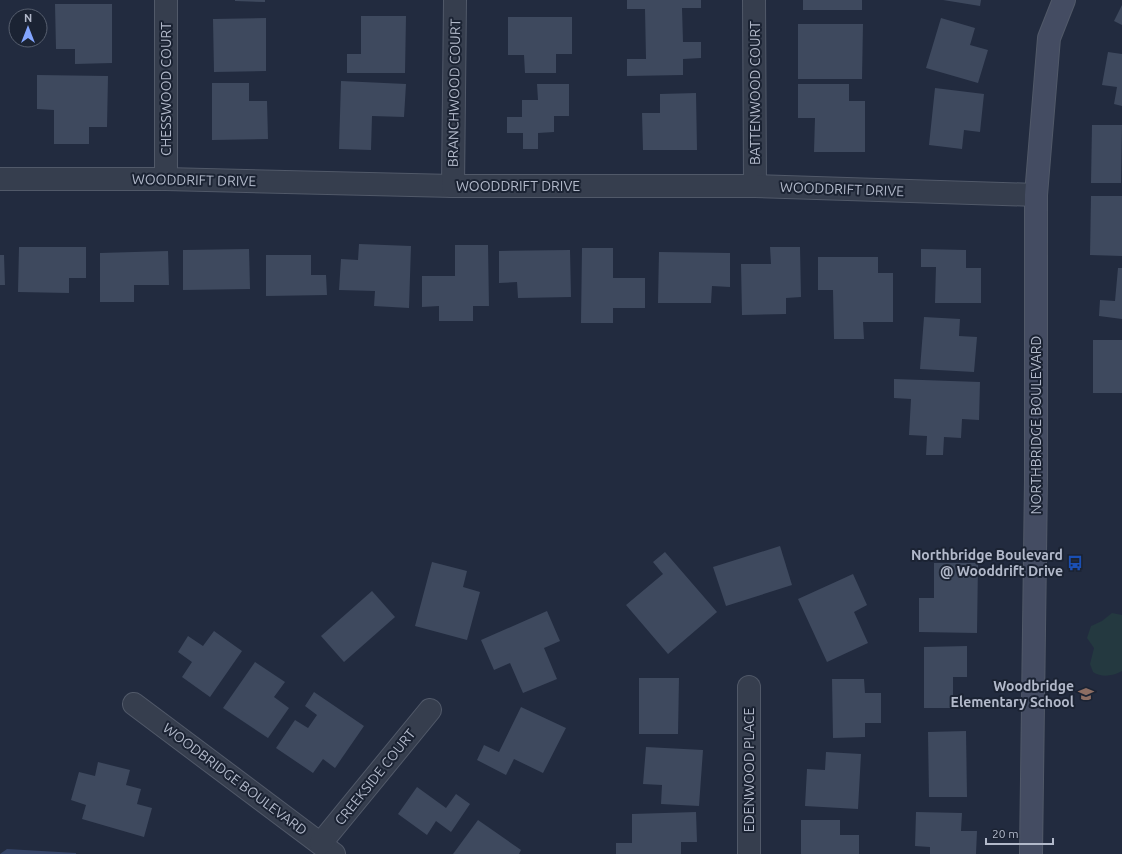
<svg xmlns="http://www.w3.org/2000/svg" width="1122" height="854" viewBox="0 0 1122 854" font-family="Ubuntu,sans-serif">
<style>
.green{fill:#243940}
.water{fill:#354467}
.building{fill:#3e495e}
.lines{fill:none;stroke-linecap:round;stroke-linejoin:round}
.street-casing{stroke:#515969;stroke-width:24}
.secondary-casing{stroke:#515969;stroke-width:24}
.street{stroke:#363e4e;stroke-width:22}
.secondary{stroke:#444c62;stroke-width:22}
.labels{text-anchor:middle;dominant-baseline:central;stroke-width:4;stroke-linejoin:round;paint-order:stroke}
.street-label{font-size:14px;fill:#b2b9ca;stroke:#1b2333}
.poi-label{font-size:14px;font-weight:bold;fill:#b2b9ca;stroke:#1b2333;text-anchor:end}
</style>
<rect width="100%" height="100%" fill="#222b3f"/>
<path class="green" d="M1112,613L1122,615V671C1113,676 1102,678 1093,672L1090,664L1094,648L1087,638L1091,626L1102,621Z"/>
<polygon class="water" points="7,849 76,853 76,854 0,854"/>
<g class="building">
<polygon points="235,0 265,0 265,2 235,1"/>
<polygon points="627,0 701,0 701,8 682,8 683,42 701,42 701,58 683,59 683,75 627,76 627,59 646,59 645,9 627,9"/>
<rect x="803" y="0" width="59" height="10"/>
<polygon points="943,0 981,0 980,6"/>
<polygon points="55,4 112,4 112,63 75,64 75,49 56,49"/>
<polygon points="1122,5 1122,25 1114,21"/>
<polygon points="361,16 406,16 405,73 347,73 347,54 361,54"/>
<polygon points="508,17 572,17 572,54 556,54 556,73 525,73 524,55 508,55"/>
<polygon points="266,18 266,71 214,72 213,19"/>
<polygon points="941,18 975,28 970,45 988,50 978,83 926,68"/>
<polygon points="798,24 863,24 862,79 798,79"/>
<polygon points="1108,52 1122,54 1122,106 1114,104 1117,87 1102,85"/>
<polygon points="37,75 108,76 107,127 89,127 89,144 54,144 54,110 37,109"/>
<polygon points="341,81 406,84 404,117 372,116 371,150 339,149"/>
<polygon points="212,83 249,83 249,101 267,101 268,139 212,140"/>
<polygon points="537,84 569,84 569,116 554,116 554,132 538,133 538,149 523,149 523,133 507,133 507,117 522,117 522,100 538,100"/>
<polygon points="798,84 849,84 849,101 865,101 865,152 814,152 815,118 798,118"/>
<polygon points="935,88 984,94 980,132 964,130 962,149 929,145"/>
<polygon points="696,93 697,150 643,150 642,113 660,113 660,94"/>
<polygon points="1092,125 1122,125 1121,183 1091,183"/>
<polygon points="1091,196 1122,196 1122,256 1090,255"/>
<polygon points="359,244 411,246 409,308 374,306 375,291 339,290 341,259 358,260"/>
<polygon points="455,245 488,245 489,306 473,306 473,321 439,321 439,306 422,307 422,276 455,276"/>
<polygon points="19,247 86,247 86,278 69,278 69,293 18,292"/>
<polygon points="770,247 800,247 801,297 786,298 786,314 742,315 741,264 771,264"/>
<polygon points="582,248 613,248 613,278 645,278 645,308 613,308 613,323 581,323"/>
<polygon points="249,249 250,289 183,290 183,250"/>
<polygon points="921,249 966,250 966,268 981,268 981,303 935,303 936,267 921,267"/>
<polygon points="570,250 571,297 518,298 517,282 499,283 499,251"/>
<polygon points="168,251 169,285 134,285 134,302 100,302 100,253"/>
<polygon points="659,252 730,253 730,287 712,286 711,303 658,303"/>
<polygon points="0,255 4,255 5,285 0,285"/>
<polygon points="266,255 311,255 311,275 326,275 327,295 266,296"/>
<polygon points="818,257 878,257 878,273 893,273 893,322 863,322 864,339 834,339 833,290 818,290"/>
<polygon points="1118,268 1122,268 1122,319 1099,316 1100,300 1115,301"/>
<polygon points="924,317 960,319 959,336 977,337 974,372 920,369"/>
<rect x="1093" y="340" width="29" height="53"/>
<polygon points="894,379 980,382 979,420 962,419 961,438 944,437 943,455 926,455 927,436 909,435 911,399 894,398"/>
<polygon points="780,546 792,585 726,606 713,567"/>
<polygon points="665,552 717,612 668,654 626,605 663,574 653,562"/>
<polygon points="432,562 467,571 463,587 480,592 467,640 415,626"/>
<polygon points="934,563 978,563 977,633 919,632 919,598 934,598"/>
<polygon points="853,574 867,605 854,612 868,643 827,662 798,599"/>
<polygon points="372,591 395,617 344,662 321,636"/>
<polygon points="547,611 560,641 544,648 557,679 523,693 510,663 494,670 481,640"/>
<polygon points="214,631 242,651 210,697 182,677 192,662 178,652 188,636 203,646"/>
<polygon points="967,646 967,677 953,677 953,708 924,708 924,647"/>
<polygon points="255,662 285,682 274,697 289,708 268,738 223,708"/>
<polygon points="639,678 679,678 678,734 639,734"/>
<polygon points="832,679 864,679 865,693 881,693 881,723 865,723 865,737 833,738"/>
<polygon points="314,692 364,726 335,768 323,759 313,773 276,748 295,720 308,728 317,715 305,706"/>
<polygon points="521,707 566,728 543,773 514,759 506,775 477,760 484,745 499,752"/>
<polygon points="966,731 967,797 929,797 928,732"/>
<polygon points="646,747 703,750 699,806 661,804 662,785 643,784"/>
<polygon points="826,752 861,754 858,809 805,806 807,769 825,770"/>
<polygon points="98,762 130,770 126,785 141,789 137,804 152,808 144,837 82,819 86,805 71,800 79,772 95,776"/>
<polygon points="417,787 446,808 456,794 470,804 451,832 436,821 427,835 398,814"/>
<polygon points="696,812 697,842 681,842 681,854 616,854 616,843 632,843 632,814"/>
<polygon points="916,812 962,813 961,831 977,831 976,854 930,854 930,847 915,846"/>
<polygon points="478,820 521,850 519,854 453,854"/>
<polygon points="801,820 840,820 840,835 859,835 859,854 801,854"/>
</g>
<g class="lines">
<defs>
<g id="street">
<polyline points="754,0 755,186"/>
<polyline points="0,179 166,179 453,186 755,186 1036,195"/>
<polyline points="166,179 166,0"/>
<polyline points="453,186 455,0"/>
<polyline points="749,687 749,854"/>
<polyline points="134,704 334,854"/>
<polyline points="321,843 430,710"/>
</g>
<polyline id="secondary" points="1031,854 1036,480 1036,195 1049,38 1064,0"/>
</defs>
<use href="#street" class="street-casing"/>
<use href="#secondary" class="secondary-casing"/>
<use href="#street" class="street"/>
<use href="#secondary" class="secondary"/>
</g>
<defs>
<symbol id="bus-bare" viewBox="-9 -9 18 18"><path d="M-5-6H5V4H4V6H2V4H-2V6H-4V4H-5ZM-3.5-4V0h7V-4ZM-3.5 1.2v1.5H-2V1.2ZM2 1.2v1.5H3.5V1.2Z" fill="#1a4fb4" stroke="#1b2333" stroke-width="2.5" paint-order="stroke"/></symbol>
<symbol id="school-bare" viewBox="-9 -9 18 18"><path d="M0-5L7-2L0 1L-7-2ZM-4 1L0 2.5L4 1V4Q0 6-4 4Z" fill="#8d6e63" stroke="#1b2333" stroke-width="2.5" paint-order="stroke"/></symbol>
</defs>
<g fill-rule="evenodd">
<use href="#bus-bare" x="1064" y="552" width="22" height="22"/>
<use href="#school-bare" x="1075" y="683" width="22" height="22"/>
</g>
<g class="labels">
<g class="street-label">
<text transform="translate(166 89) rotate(-90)">CHESSWOOD COURT</text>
<text transform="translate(454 93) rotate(-89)">BRANCHWOOD COURT</text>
<text transform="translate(755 93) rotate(-90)">BATTENWOOD COURT</text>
<text transform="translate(194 180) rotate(1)">WOODDRIFT DRIVE</text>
<text x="518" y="186">WOODDRIFT DRIVE</text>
<text transform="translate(842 189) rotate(2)">WOODDRIFT DRIVE</text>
<text transform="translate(1036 425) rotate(-90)">NORTHBRIDGE BOULEVARD</text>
<text transform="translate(749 770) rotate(-90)">EDENWOOD PLACE</text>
<text transform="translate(375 777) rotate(-51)">CREEKSIDE COURT</text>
<text transform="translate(235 779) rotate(37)">WOODBRIDGE BOULEVARD</text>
</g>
<g class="poi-label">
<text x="1063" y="555">Northbridge Boulevard<tspan x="1063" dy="16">@ Wooddrift Drive</tspan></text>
<text x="1074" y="686">Woodbridge<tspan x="1074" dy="16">Elementary School</tspan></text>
</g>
</g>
<g transform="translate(28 28)"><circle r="19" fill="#1b2333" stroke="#575f6f"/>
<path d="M0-3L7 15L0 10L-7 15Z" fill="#83a5fe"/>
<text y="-6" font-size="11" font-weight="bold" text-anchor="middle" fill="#b2b9ca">N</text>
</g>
<path d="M986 838v6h67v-6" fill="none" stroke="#b2b9ca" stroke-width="2"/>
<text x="992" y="838" font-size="12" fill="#b2b9ca" stroke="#1b2333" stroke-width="3" paint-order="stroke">20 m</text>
</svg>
